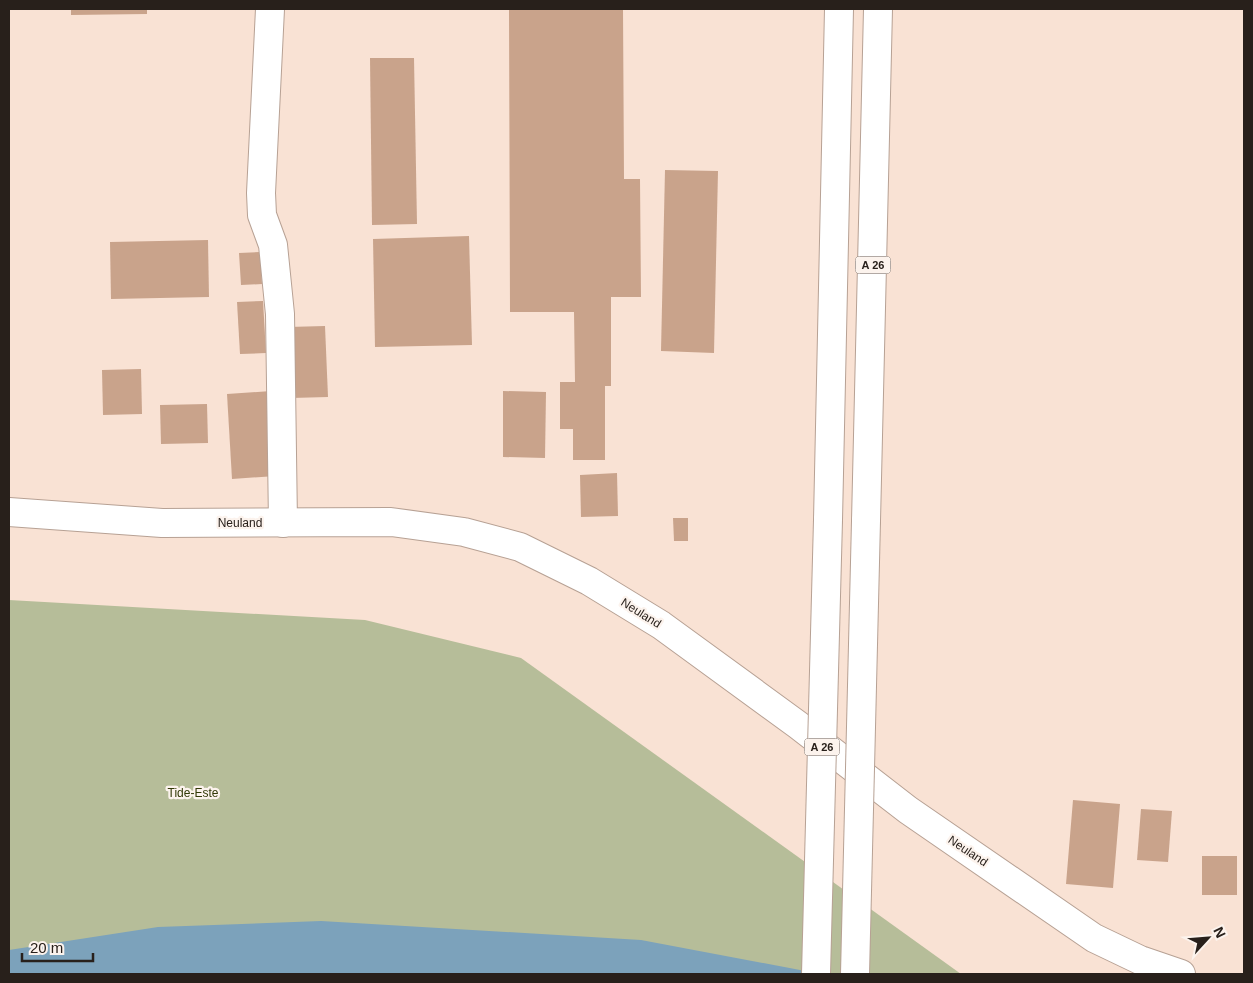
<svg xmlns="http://www.w3.org/2000/svg" width="1253" height="983" viewBox="0 0 1253 983" font-family="Arial,sans-serif">
<style>
.green{fill:#b6bd99}
.water{fill:#7ca2bb}
.building{fill:#c9a38b}
.lines{fill:none;stroke-linecap:round;stroke-linejoin:round}
.minor-casing{stroke:#b7a194;stroke-width:30}
.highway-casing{stroke:#b7a194;stroke-width:30}
.minor{stroke:#fff;stroke-width:28}
.highway{stroke:#fff;stroke-width:28}
.highway-bridge-casing{stroke:#b7a194;stroke-width:30;stroke-linecap:butt}
.highway-bridge{stroke:#fff;stroke-width:28}
.labels{text-anchor:middle;dominant-baseline:central;stroke-width:4.5;stroke-linejoin:round;paint-order:stroke}
.shield{fill:#fcf3ed;stroke:#685f5a;stroke-width:1}
.shield-label{font-size:11px;font-weight:bold;fill:#28201b}
.street-label{font-size:12px;fill:#28201b;stroke:#fcf3ed}
.park-label{font-size:12px;fill:#323907;stroke:#fcf3ed}
</style>
<rect width="100%" height="100%" fill="#f9e2d4"/>
<polygon class="green" points="9,600 365,620 521,658 961,974 9,974"/>
<polygon class="water" points="321,921 641,940 821,974 9,974 9,950 158,927"/>
<g class="building">
<polygon points="71,9 147,9 147,14 71,15"/>
<polygon points="509,9 623,9 624,179 640,179 641,297 611,297 611,386 605,386 605,460 573,460 573,429 560,429 560,382 575,382 574,312 510,312"/>
<polygon points="370,58 414,58 417,224 372,225"/>
<polygon points="665,170 718,171 714,353 661,351"/>
<polygon points="469,236 472,345 375,347 373,239"/>
<polygon points="208,240 209,297 111,299 110,242"/>
<polygon points="260,252 262,284 241,285 239,253"/>
<polygon points="263,301 266,353 240,354 237,302"/>
<polygon points="325,326 328,397 291,398 288,327"/>
<polygon points="141,369 142,414 103,415 102,370"/>
<polygon points="271,391 276,476 232,479 227,394"/>
<polygon points="503,391 546,392 545,458 503,457"/>
<polygon points="207,404 208,443 161,444 160,405"/>
<polygon points="617,473 618,516 581,517 580,475"/>
<polygon points="673,518 688,518 688,541 674,541"/>
<polygon points="1073,800 1120,804 1113,888 1066,884"/>
<polygon points="1141,809 1172,811 1168,862 1137,860"/>
<rect x="1202" y="856" width="35" height="39"/>
</g>
<g class="lines">
<defs>
<g id="minor">
<polyline points="270,9 261,193 262,215 273,245 280,314 283,523"/>
<polyline points="9,512 162,523 391,522 464,532 520,547 589,581 661,625 798,725 908,810 1094,938 1140,960 1181,974"/>
</g>
<g id="highway">
<polyline points="828,520 839,9"/>
<polyline points="866,521 878,9"/>
</g>
</defs>
<use href="#minor" class="minor-casing"/>
<use href="#highway" class="highway-casing"/>
<use href="#minor" class="minor"/>
<use href="#highway" class="highway"/>
<defs>
<g id="highway-bridge">
<polyline points="816,974 828,520"/>
<polyline points="855,974 866,521"/>
</g>
</defs>
<use href="#highway-bridge" class="highway-bridge-casing"/>
<use href="#highway-bridge" class="highway-bridge"/>
</g>
<g class="labels">
<g class="shield">
<rect x="855.5" y="256.5" width="35" height="17" rx="4"/>
<rect x="804.5" y="738.5" width="35" height="17" rx="4"/>
</g>
<g class="shield-label">
<text x="873" y="265">A 26</text>
<text x="822" y="747">A 26</text>
</g>
<g class="street-label">
<text x="240" y="523">Neuland</text>
<text transform="translate(641 613) rotate(32)">Neuland</text>
<text transform="translate(968 851) rotate(34)">Neuland</text>
</g>
<g class="park-label">
<text x="193" y="793">Tide-Este</text>
</g>
</g>
<rect width="1253" height="983" fill="none" stroke="#28201b" stroke-width="20"/>
<g transform="translate(1208 938) rotate(64)" stroke="#fcf3ed" stroke-width="4" paint-order="stroke">
<path d="M0-4L9 19L0 12L-9 19Z" fill="#28201b"/>
<text y="-8" font-size="14" font-weight="bold" text-anchor="middle" fill="#28201b">N</text>
</g>
<path d="M22 953v8h71v-8" fill="none" stroke="#28201b" stroke-width="2.5"/>
<text x="30" y="953" font-size="15" fill="#28201b" stroke="#fcf3ed" stroke-width="4" paint-order="stroke">20 m</text>
</svg>
